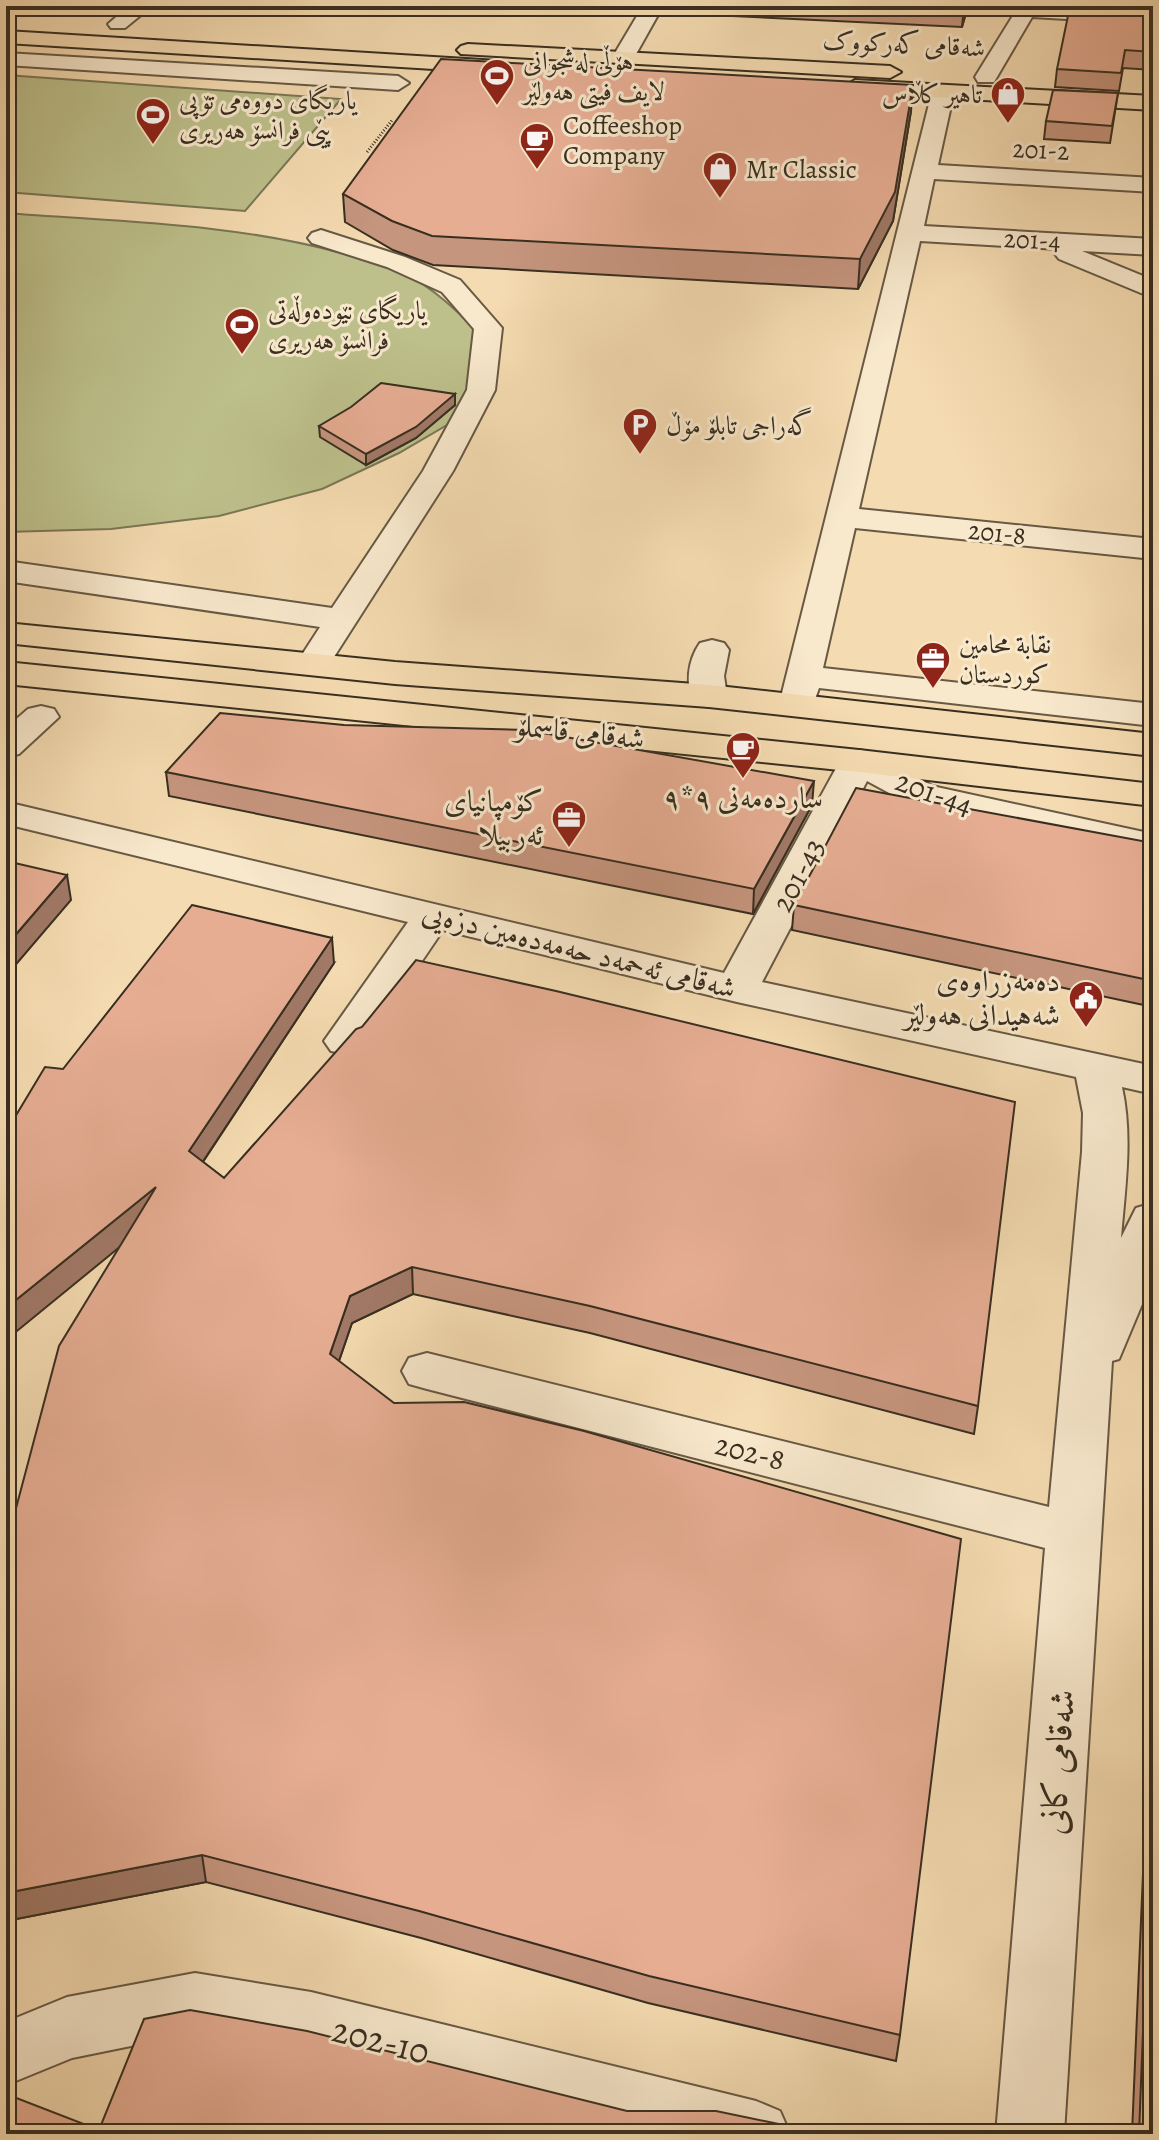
<svg xmlns="http://www.w3.org/2000/svg" width="1159" height="2140" viewBox="0 0 1159 2140" font-family="Alegreya,Amiri,serif">
<style>
.green{fill:#bdc08b;stroke:#7a7756;stroke-width:2}
.lines{fill:none;stroke-linecap:round;stroke-linejoin:round}
.minor-casing{stroke:#675944;stroke-width:4}
.major-casing{stroke:#382e20;stroke-width:4}
.highway-casing{stroke:#382e20;stroke-width:4}
.path{stroke:#382e20;stroke-width:3;stroke-dasharray:1 2;stroke-linecap:butt}
.minor{fill:#f8e8cc;fill-rule:evenodd}
.major{fill:#f5dbb1;fill-rule:evenodd}
.highway{fill:#f5dbb1;fill-rule:evenodd}
.wall{fill:#c6957e;stroke:#382e20;stroke-width:2}
.shaded-wall{fill:#a17967;stroke:#382e20;stroke-width:2}
.building{fill:#e6ad93;stroke:#382e20;stroke-width:2}
.labels{text-anchor:middle;dominant-baseline:central;stroke-width:6;stroke-linejoin:round;paint-order:stroke}
.far-street-label{font-size:26px;fill:#382e20;stroke:#f8e8cc}
.far-poi-label{font-size:26px;fill:#382e20;stroke:#f8e8cc;text-anchor:start}
.street-label{font-size:30px;fill:#382e20;stroke:#f8e8cc}
.poi-label{font-size:30px;fill:#382e20;stroke:#f8e8cc;text-anchor:end}
.near-street-label{font-size:36px;fill:#382e20;stroke:#f8e8cc}
</style>
<rect width="100%" height="100%" fill="#f5dbb1"/>
<filter id="stains"><feTurbulence type="fractalNoise" baseFrequency=".0025" numOctaves="4"/><feColorMatrix values="0 0 0 0 .2 0 0 0 0 .09 0 0 0 0 .02 0 0 0 .5 -.17"/></filter>
<radialGradient id="worn" r=".72"><stop offset=".6" stop-color="#630" stop-opacity="0"/><stop offset="1" stop-color="#630" stop-opacity=".3"/></radialGradient>
<g class="green">
<polygon points="6,75 341,99 245,211 221,209 6,192"/>
<path d="M6,213C118,222 233,223 341,253C362,259 385,264 405,274C432,287 456,310 477,331L479,380L447,425L399,453L322,489L219,516L111,529L6,532Z"/>
</g>
<g class="lines">
<defs>
<g id="minor">
<polygon points="129,6 152,6 125,28 111,28 108,24"/>
<polygon points="643,6 663,6 631,63 615,63 612,58"/>
<polygon points="1019,6 1153,12 1153,24 1032,17 994,82 978,82 975,77"/>
<polygon points="6,53 398,76 409,83 398,90 6,65"/>
<polygon points="943,85 954,92 938,165 1153,178 1153,192 934,179 924,226 1153,239 1153,255 1082,251 1153,280 1153,298 1059,259 1055,254 1058,249 920,241 859,509 1153,539 1153,559 855,528 823,668 1153,704 1153,726 819,688 810,713 797,716 784,713 779,705 932,92"/>
<polygon points="321,230 405,257 460,280 502,328 495,390 453,471 325,671 313,674 301,671 296,664 320,627 6,581 6,561 332,608 423,471 467,390 474,329 442,292 387,267 312,243 308,238 312,233"/>
<path d="M712,640L724,643L729,650L724,676L727,696L722,704L709,707L696,704C684,686 688,660 700,643Z"/>
<polygon points="41,706 54,709 59,717 19,754 6,757 6,728 28,709"/>
<path d="M859,750L872,753L932,786L1153,834V858L988,823L906,802L867,781L762,982L1153,1066V1094L1122,1087C1133,1137 1125,1188 1121,1238L1136,1208L1153,1203V1278L1119,1359L1112,1361L1064,2134H996L1045,1548L427,1389L409,1384L402,1371L409,1358L427,1353L1049,1507L1082,1152L1083,1113L1076,1077L737,1002L443,930L361,1051L346,1054L331,1051L324,1041L408,922L6,824V802L724,973L840,761L846,753Z"/>
<polygon points="195,1973 311,1992 756,2101 780,2111 790,2134 627,2134 311,2054 195,2033 72,2058 6,2085 6,2022 67,1997"/>
</g>
<g id="major">
<polygon points="6,623 395,662 709,685 1153,734 1153,756 709,707 395,684 6,643"/>
<polygon points="6,662 859,750 1153,784 1153,806 859,772 6,684"/>
</g>
<g id="highway">
<polygon points="6,31 499,61 510,67 499,73 6,43"/>
<polygon points="468,44 890,66 901,72 890,78 461,54 457,50 461,46"/>
<polygon points="855,80 1153,96 1153,110 847,92 844,87"/>
</g>
</defs>
<use href="#minor" class="minor-casing"/>
<use href="#major" class="major-casing"/>
<use href="#highway" class="highway-casing"/>
<polyline class="path" points="367,152 393,119"/>
<use href="#minor" class="minor"/>
<use href="#major" class="major"/>
<use href="#highway" class="highway"/>
</g>
<g class="wall">
<polygon points="576,6 640,6 638,9"/>
<polygon points="664,6 968,6 962,27 670,13 670,10 664,10"/>
<polygon points="1094,6 1153,6 1153,9"/>
<polygon points="1153,10 1153,70 1123,68 1119,91 1055,87 1057,69"/>
<polygon points="1118,93 1110,143 1044,139 1046,121"/>
<polygon points="911,111 893,221 858,289 433,265 393,250 345,222 343,194"/>
<polygon points="455,394 455,405 416,438 366,465 320,437 319,426"/>
<polygon points="166,772 812,805 753,914 169,796"/>
<polygon points="1153,843 1153,1007 792,930 794,905"/>
<polygon points="334,963 203,1162 224,1178 978,1406 974,1434 590,1333 413,1294 352,1323 339,1361 900,2035 896,2061 648,2003 421,1938 206,1882 6,1921 6,1546 120,1247 63,1069"/>
<polygon points="1153,1637 1153,2134 1132,2134"/>
</g>
<g class="shaded-wall">
<polygon points="964,6 968,6 962,27"/>
<polygon points="913,85 911,111 893,221 858,289 860,259"/>
<polygon points="455,394 455,405 416,438 366,465 366,454"/>
<polygon points="814,781 812,805 753,914 754,889"/>
<polygon points="67,875 71,900 6,976 6,946"/>
<polygon points="332,938 334,963 192,1178 189,1151"/>
<polygon points="156,1187 160,1214 6,1340 6,1308"/>
<polygon points="412,1267 413,1294 352,1323 332,1381 330,1354 350,1296"/>
<polygon points="202,1855 206,1882 6,1921 6,1893"/>
</g>
<g class="building">
<polygon points="1070,6 1153,10 1153,52 1125,50 1121,73 1057,69"/>
<polygon points="441,59 913,85 895,192 860,259 432,236 392,221 343,194"/>
<polygon points="1053,90 1118,93 1112,126 1046,121"/>
<polygon points="381,383 455,394 416,427 366,454 319,426 351,407"/>
<polygon points="220,713 344,725 526,730 814,781 754,889 166,772"/>
<polygon points="856,788 1153,843 1153,981 794,905"/>
<polygon points="6,861 67,875 6,946"/>
<polygon points="192,905 332,938 189,1151 224,1178 356,1029 362,1027 416,960 556,991 1015,1102 978,1406 590,1306 412,1267 350,1296 330,1354 394,1403 464,1402 584,1431 961,1539 900,2035 649,1976 419,1911 202,1855 6,1893 6,1546 59,1346 156,1187 6,1308 6,1132 45,1067 63,1069"/>
<polygon points="1153,1775 1153,2134 1139,2134"/>
<polygon points="190,2010 307,2031 627,2111 716,2111 827,2134 6,2134 6,2094 99,2130 144,2019"/>
</g>
<defs>
<symbol id="stadium-pin" viewBox="-11 -11 22 30"><path d="M0 17L-7.5 6A9.5 9.5 0 1 1 7.5 6Z" fill="#8f2418" stroke="#f8e8cc"/><path d="M0-5a6.5 5 0 1 0 0 10a6.5 5 0 1 0 0-10ZM-3.5-1.8h7v3.6h-7Z" fill="#fff"/></symbol>
<symbol id="shop-pin" viewBox="-11 -11 22 30"><path d="M0 17L-7.5 6A9.5 9.5 0 1 1 7.5 6Z" fill="#8f2418" stroke="#f8e8cc"/><path d="M-5-2.5h2.3a2.7 3.5 0 0 1 5.4 0H5L5.5 6h-11ZM-1.5-2.5h3a1.5 2.3 0 0 0-3 0Z" fill="#fff"/></symbol>
<symbol id="cafe-pin" viewBox="-11 -11 22 30"><path d="M0 17L-7.5 6A9.5 9.5 0 1 1 7.5 6Z" fill="#8f2418" stroke="#f8e8cc"/><path d="M-5.5-4.5H6V0H3Q3 3.5 0 3.5H-2.5Q-5.5 3.5-5.5 0ZM3-3.2v2h1.7v-2ZM-6 4.5H4V6H-6Z" fill="#fff"/></symbol>
<symbol id="parking-pin" viewBox="-11 -11 22 30"><path d="M0 17L-7.5 6A9.5 9.5 0 1 1 7.5 6Z" fill="#8f2418" stroke="#f8e8cc"/><path d="M-3.5-5.5H1a3.5 3.5 0 0 1 0 7H-1V5.5H-3.5ZM-1-3.4V-.6H.8a1.4 1.4 0 0 0 0-2.8Z" fill="#fff"/></symbol>
<symbol id="office-pin" viewBox="-11 -11 22 30"><path d="M0 17L-7.5 6A9.5 9.5 0 1 1 7.5 6Z" fill="#8f2418" stroke="#f8e8cc"/><path d="M-6-3h4V-5.5h4V-3h4V5H-6ZM-1-4.5V-3h2v-1.5ZM-6 0V1H6V0Z" fill="#fff"/></symbol>
<symbol id="civic-pin" viewBox="-11 -11 22 30"><path d="M0 17L-7.5 6A9.5 9.5 0 1 1 7.5 6Z" fill="#8f2418" stroke="#f8e8cc"/><path d="M-.6-6.5H3V-4.5H.6V-3L4-1V1h2V6H-6V1h2V-1L-.6-3ZM-1.2 2.5V6h2.4V2.5Z" fill="#fff"/></symbol>
</defs>
<g fill-rule="evenodd">
<use href="#stadium-pin" x="477" y="56" width="40" height="54"/>
<use href="#shop-pin" x="988" y="74" width="40" height="54"/>
<use href="#stadium-pin" x="133" y="95" width="40" height="54"/>
<use href="#cafe-pin" x="517" y="120" width="40" height="54"/>
<use href="#shop-pin" x="700" y="149" width="40" height="54"/>
<use href="#stadium-pin" x="222" y="305" width="40" height="54"/>
<use href="#parking-pin" x="620" y="405" width="40" height="54"/>
<use href="#office-pin" x="913" y="639" width="40" height="54"/>
<use href="#cafe-pin" x="723" y="729" width="40" height="54"/>
<use href="#office-pin" x="549" y="798" width="40" height="54"/>
<use href="#civic-pin" x="1066" y="978" width="40" height="54"/>
</g>
<g class="labels">
<g class="far-street-label">
<text transform="translate(904 44) rotate(3)">شەقامی کەرکووک</text>
<text transform="translate(1041 150) rotate(3)">201-2</text>
<text transform="translate(1032 240) rotate(3)">201-4</text>
<text transform="translate(997 533) rotate(6)">201-8</text>
</g>
<g class="far-poi-label">
<text x="523" y="61">هۆڵی لەشجوانی<tspan x="523" dy="30">لایف فیتی هەولێر</tspan></text>
<text x="982" y="94" text-anchor="end">تاهیر کڵاس</text>
<text x="179" y="100">یاریگای دووەمی تۆپی<tspan x="179" dy="30">پێی فرانسۆ هەریری</tspan></text>
<text x="563" y="125">Coffeeshop<tspan x="563" dy="30">Company</tspan></text>
<text x="746" y="169">Mr Classic</text>
<text x="268" y="310">یاریگای نێودەوڵەتی<tspan x="268" dy="30">فرانسۆ هەریری</tspan></text>
<text x="666" y="425">گەراجی تابلۆ مۆڵ</text>
<text x="959" y="644">نقابة محامين<tspan x="959" dy="30">كوردستان</tspan></text>
</g>
<g class="street-label">
<text transform="translate(580 732) rotate(6)">شەقامی قاسملۆ</text>
<text transform="translate(934 793) rotate(20)">201-44</text>
<text transform="translate(798 875) rotate(-62)">201-43</text>
<text transform="translate(579 950) rotate(14)">شەقامی ئەحمەد حەمەدەمین دزەیی</text>
<text transform="translate(750 1452) rotate(14)">202-8</text>
</g>
<g class="poi-label">
<text x="743" y="798" text-anchor="middle">ساردەمەنی ٩*٩</text>
<text x="543" y="801">کۆمپانیای<tspan x="543" dy="34">ئەربیلا</tspan></text>
<text x="1060" y="981">دەمەزراوەی<tspan x="1060" dy="34">شەهیدانی هەولێر</tspan></text>
</g>
<g class="near-street-label">
<text transform="translate(1057 1762) rotate(-86)">شەقامی کانی</text>
<text transform="translate(381 2040) rotate(14)">202-10</text>
</g>
</g>
<rect width="1159" height="2140" fill="none" stroke="#f5dbb1" stroke-width="32"/>
<rect x="8" y="8" width="1143" height="2124" fill="none" stroke="#382e20" stroke-width="4"/>
<rect x="16" y="16" width="1127" height="2108" fill="none" stroke="#382e20" stroke-width="2"/>
<rect width="100%" height="100%" filter="url(#stains)"/>
<rect width="100%" height="100%" fill="url(#worn)"/>
</svg>
